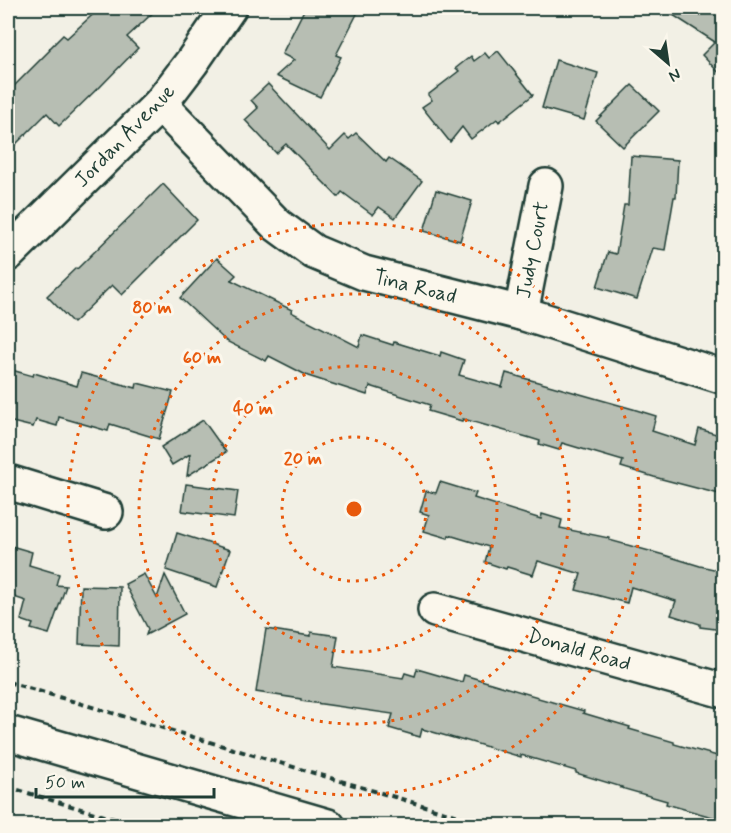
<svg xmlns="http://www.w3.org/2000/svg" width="731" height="833" viewBox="0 0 731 833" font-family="Mynerve,sans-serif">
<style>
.building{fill:#b7beb3;stroke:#1f3d34;stroke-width:1.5}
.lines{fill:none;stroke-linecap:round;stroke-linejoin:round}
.minor-casing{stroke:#1f3d34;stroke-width:38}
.major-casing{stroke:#1f3d34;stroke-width:38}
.path{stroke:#1f3d34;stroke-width:4;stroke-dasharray:6 4.5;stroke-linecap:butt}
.minor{stroke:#fbf7ec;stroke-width:33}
.major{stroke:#fbf7ec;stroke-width:33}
.ring{fill:none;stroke:#e8590c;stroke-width:3;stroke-dasharray:3 6}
.labels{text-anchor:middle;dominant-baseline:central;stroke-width:6;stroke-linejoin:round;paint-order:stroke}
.street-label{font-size:21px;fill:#1f3d34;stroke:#fbf7ec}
.centre{fill:#e8590c;stroke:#fbf7ec;stroke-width:3}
.ring-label{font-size:18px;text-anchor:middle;font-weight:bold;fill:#e8590c;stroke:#fbf7ec;stroke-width:6;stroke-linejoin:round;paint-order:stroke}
</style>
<rect width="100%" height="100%" fill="#f2f0e5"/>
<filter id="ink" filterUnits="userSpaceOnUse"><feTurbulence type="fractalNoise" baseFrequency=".0167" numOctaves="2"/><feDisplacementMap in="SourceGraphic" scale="12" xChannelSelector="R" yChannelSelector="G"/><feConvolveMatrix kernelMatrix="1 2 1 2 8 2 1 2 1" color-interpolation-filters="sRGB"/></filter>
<g filter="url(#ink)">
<g class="building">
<polygon points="100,8 158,8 127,37 138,48 99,88 98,88 59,126 47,113 8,152 8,92 50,50 49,49 63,35 67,38"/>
<polygon points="305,8 360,8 336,55 341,57 320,97 276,76 294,60 282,54"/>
<polygon points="662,8 723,8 723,77 702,55 715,42"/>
<polygon points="498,51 533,95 499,122 497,119 471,139 462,127 450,142 422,107 432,100 428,95 459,71 456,68 471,56 474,61 485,53 489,58"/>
<polygon points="556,60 598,73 584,120 542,108"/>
<polygon points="268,84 330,150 345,135 349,139 356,133 386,162 389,158 422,181 395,218 379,207 373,215 342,192 338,197 286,144 276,153 245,120 258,108 251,100"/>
<polygon points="632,85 659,111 623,147 596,121"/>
<polygon points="631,156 678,160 676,197 674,197 665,250 653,248 637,299 597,287 608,252 616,254 624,205 628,205"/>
<polygon points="163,184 197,220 122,295 112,285 73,323 47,296 76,268 77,269"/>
<polygon points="436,190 472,201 460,241 424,231"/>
<polygon points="217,258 236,275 231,280 292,310 291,312 359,347 362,335 393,345 394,342 440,356 441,352 464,360 459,375 502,387 506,373 633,409 656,416 652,431 695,445 699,429 723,436 723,495 654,477 621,467 623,461 562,443 559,450 539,444 540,441 527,437 463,419 462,421 428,411 430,405 370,386 367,395 308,376 269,356 266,361 226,341 180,298"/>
<polygon points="8,369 33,376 34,373 77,386 81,373 136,388 137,383 173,392 159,439 110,424 108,431 59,417 57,426 36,420 33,427 8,421"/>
<polygon points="203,420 226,452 187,476 190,454 172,465 161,447"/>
<polygon points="440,482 476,493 474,498 541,519 542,514 562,520 560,528 609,538 609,540 664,555 700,566 723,571 723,630 700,627 700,624 671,615 676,601 631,587 627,603 600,596 576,590 581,574 538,561 533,575 507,567 506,569 485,562 489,547 449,535 448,538 424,531 429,515 420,512 426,491 436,493"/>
<polygon points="186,484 238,491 234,518 182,511"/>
<polygon points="177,533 230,550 217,587 166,570"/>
<polygon points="8,545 32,552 29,565 59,574 56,585 66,586 49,634 31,629 33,624 21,620 26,601 8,595"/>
<polygon points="144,574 157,598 165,575 185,614 146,635 148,629 125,584"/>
<polygon points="81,586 120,587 119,646 79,644"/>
<polygon points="266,629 311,636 311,632 338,636 333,667 403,678 405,673 415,676 417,669 462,682 464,675 538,697 538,698 584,711 583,713 630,727 629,729 674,742 674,744 721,757 717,772 723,774 723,820 666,804 667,801 621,788 622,787 576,773 576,771 521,755 521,757 464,740 464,741 422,729 420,737 389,728 393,714 301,701 301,699 256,692"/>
</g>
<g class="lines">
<defs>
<g id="minor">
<polyline points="160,104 277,225 314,252 364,273 521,313 724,377"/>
<polyline points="8,254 160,104 192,62 229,8"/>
<polyline points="521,313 546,186"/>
<polyline points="8,482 106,512"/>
<polyline points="435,610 724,691"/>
</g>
<polyline id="major" points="8,733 328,826"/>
</defs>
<use href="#minor" class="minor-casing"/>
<use href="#major" class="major-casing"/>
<g class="path">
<polyline points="8,682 492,826"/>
<polyline points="8,787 138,826"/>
</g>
<use href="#minor" class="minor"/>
<use href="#major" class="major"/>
</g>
</g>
<g class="ring">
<circle cx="354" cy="509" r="72"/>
<circle cx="354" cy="509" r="143"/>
<circle cx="354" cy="509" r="215"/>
<circle cx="354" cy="509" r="286"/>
</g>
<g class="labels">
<g class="street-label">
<text transform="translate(125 136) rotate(-46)">Jordan Avenue</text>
<text transform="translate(533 250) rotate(-79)">Judy Court</text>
<text transform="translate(415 287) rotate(14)">Tina Road</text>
<text transform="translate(579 650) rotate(16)">Donald Road</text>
</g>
</g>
<circle cx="354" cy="509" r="9" class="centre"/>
<g class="ring-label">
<text x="152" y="313">80 m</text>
<text x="202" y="363">60 m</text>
<text x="253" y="414">40 m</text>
<text x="303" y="464">20 m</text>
</g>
<rect width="731" height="833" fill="none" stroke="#fbf7ec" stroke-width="30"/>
<rect x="15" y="15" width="701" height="803" fill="none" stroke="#1f3d34" stroke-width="2" filter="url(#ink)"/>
<g transform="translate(668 63) rotate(151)" stroke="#fbf7ec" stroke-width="4.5" paint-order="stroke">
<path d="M0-4.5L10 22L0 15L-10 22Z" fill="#1f3d34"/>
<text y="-9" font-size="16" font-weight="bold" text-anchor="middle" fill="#1f3d34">N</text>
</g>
<path d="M36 788v9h178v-9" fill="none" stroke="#1f3d34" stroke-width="3"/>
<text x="45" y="788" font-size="18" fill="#1f3d34" stroke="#fbf7ec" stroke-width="4.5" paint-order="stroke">50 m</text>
</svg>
